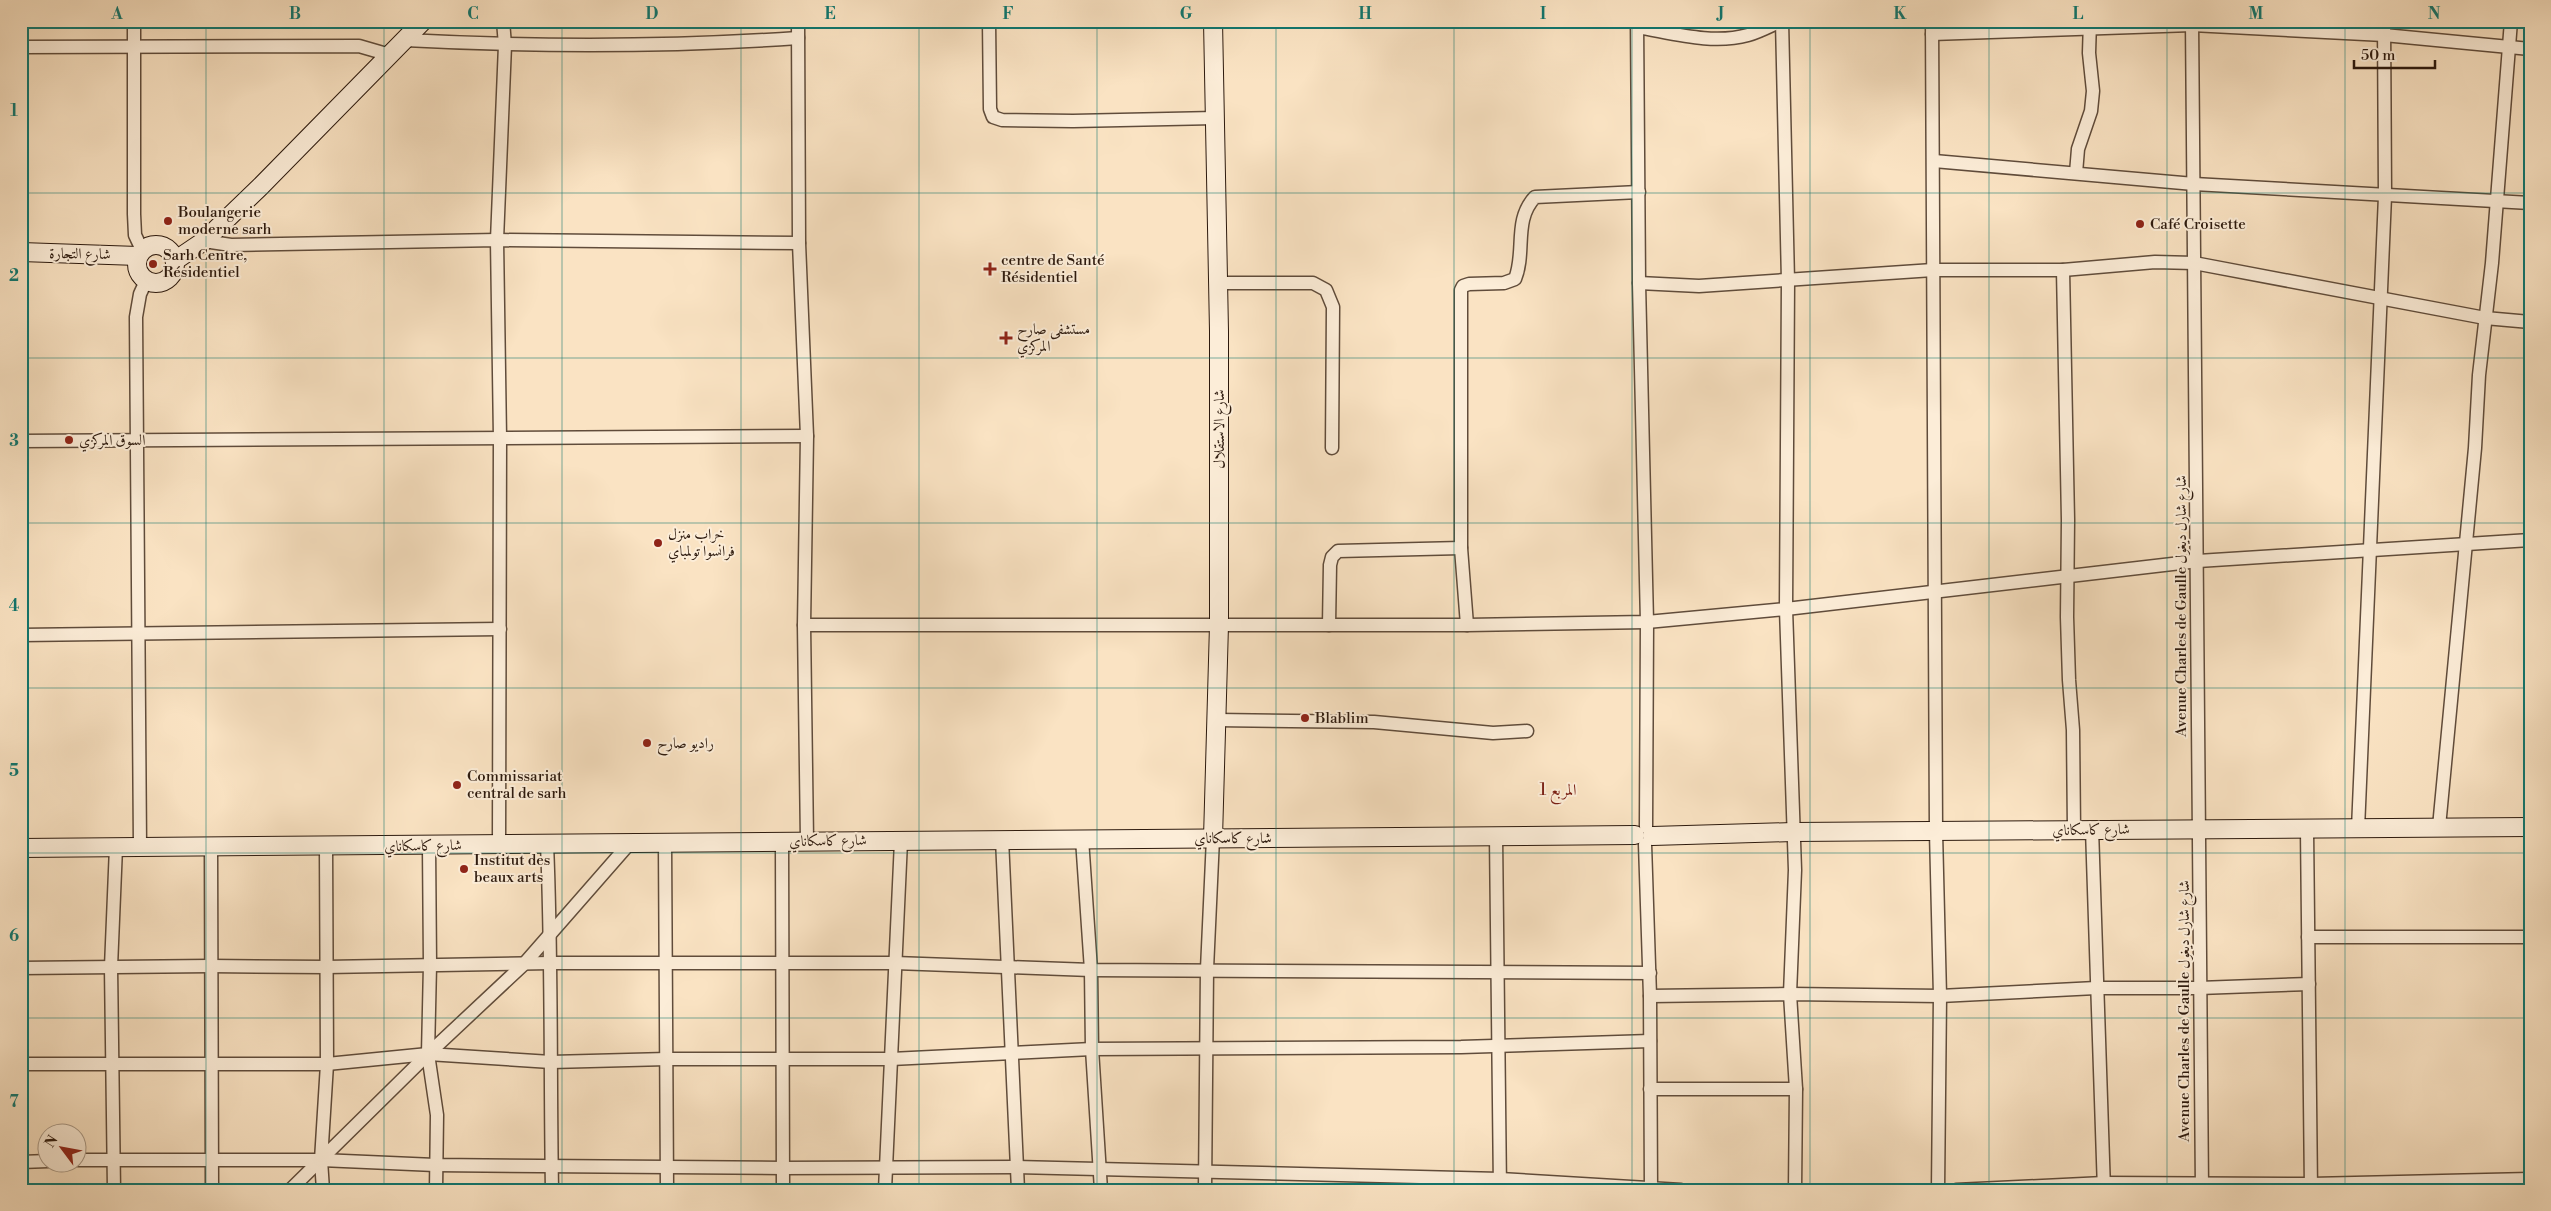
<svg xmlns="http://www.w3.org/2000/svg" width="2551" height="1211" viewBox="0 0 2551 1211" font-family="'Libre Bodoni',Amiri,serif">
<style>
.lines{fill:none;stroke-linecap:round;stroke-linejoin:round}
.street-casing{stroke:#604c3b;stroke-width:15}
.secondary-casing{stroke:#2d1a0e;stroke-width:20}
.street{stroke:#fcedd8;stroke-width:12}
.secondary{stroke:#fcedd8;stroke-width:18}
.grid{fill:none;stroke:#0f766e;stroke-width:1;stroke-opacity:0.55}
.poi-dot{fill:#8f2418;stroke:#fcedd8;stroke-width:2}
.labels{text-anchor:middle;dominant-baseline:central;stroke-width:4;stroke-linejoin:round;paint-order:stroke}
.poi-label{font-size:15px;fill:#2d1a0e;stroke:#fcedd8;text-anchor:start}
.street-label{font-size:15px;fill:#2d1a0e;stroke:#fcedd8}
.neighbourhood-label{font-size:16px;fill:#7a1f14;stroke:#fcedd8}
.neatline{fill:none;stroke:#0f766e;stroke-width:2}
.grid-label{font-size:16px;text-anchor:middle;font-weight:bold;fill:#0f766e}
</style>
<rect width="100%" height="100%" fill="#fae3c3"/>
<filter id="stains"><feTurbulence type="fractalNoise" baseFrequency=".004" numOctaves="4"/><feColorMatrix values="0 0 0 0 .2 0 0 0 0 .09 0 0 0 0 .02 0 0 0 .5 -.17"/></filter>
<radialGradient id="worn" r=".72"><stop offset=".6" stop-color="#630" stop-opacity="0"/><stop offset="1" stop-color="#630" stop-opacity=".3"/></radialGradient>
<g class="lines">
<defs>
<g id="street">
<polyline points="134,21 134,214 135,235 142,250"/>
<polyline points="798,21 799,243 807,436 804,625 807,841"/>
<polyline points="989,21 990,109 993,117 1002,120 1073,121 1215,118"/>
<polyline points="1637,21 1639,283 1647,622 1646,827"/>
<polyline points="1782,21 1788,281 1786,609 1795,870 1790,994 1796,1089 1795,1190"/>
<polyline points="1932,21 1936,832 1940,996 1938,1190"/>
<polyline points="2192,21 2202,1190"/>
<path d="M1637,27C1673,33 1712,45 1748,35C1759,32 1770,26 1781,21"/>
<polyline points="1932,34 2192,25 2384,35 2530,49"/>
<path d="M405,40C537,47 667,47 798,38"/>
<polyline points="21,47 359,46 390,55"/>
<polyline points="1934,161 2194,184 2530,203"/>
<polyline points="2076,173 2078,149 2091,111 2093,91 2089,53 2090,21"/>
<polyline points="204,241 231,245 497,240 799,243"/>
<polyline points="2063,270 2068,520 2067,617 2069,680 2073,730 2074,830"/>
<polyline points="1218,283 1313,283 1326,290 1333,307 1332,448"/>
<polyline points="1639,283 1699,286 1933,270 2063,270 2155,262 2194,263 2485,318 2530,322"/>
<polyline points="21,441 807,436"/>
<polyline points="804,625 1467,625 1647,622 1786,609 2198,561 2530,540"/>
<polyline points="1329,625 1330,565 1332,557 1338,551 1461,548"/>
<path d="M1467,625L1461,548V290L1463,286L1469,284L1504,283L1515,279C1526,252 1513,220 1535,197L1639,192"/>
<polyline points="21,635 500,629"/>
<polyline points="1216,720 1374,722 1493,733 1527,731"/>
<polyline points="2439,827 2475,448 2479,375 2492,263 2511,21"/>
<polyline points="2092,829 2104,1190"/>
<polyline points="2358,829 2385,196 2384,21"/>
<polyline points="2307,830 2311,1190"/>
<polyline points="1496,836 1500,1190"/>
<polyline points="1002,839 1018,1190"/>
<polyline points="1082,839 1091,970 1092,1049 1101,1190"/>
<polyline points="782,842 783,1190"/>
<polyline points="665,843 667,1190"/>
<polyline points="499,844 500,438 497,240 505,45 503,21"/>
<path d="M547,844C552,959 550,1074 552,1190"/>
<polyline points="1645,844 1650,996 1651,1190"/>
<polyline points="429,846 430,965 428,1054 437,1115 436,1190"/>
<polyline points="140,847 136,317 140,294 146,281"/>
<polyline points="211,847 212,1190"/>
<polyline points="2308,937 2530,937"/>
<polyline points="21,968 210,966 326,967 550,963 895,963 1091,970 1650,973"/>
<polyline points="1650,996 1790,994 1940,996 2096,988 2199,988 2309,984"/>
<polyline points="21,1064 327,1064 428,1054 551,1062 667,1059 891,1059 1092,1049 1461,1047 1650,1041"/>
<polyline points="1650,1089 1796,1089"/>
<polyline points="78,1160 321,1160 435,1165 783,1168 1016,1167 1500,1179 1681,1190"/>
<polyline points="21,1162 48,1161"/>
<polyline points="114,1190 111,967 116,847"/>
<polyline points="290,1190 428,1054 524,964 629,844"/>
<polyline points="323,1190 321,1160 327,1064 326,847"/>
<polyline points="885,1190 901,841"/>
<polyline points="1205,1190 1207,969 1213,838"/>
<polyline points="1956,1190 2104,1183 2311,1184 2530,1179"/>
</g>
<g id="secondary">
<circle cx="156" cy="264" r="19"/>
<polyline points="21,252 138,256"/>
<polyline points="176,260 204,241 261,186 423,21"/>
<polyline points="1652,836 1793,832 2530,827"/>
<polyline points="1213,838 1219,625 1219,331 1213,21"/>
<polyline points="21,848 1635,835"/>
</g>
</defs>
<use href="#street" class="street-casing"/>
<use href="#secondary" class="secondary-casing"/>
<use href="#street" class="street"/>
<use href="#secondary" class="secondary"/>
</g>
<path class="grid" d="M206,21V1190M384,21V1190M562,21V1190M741,21V1190M919,21V1190M1097,21V1190M1276,21V1190M1454,21V1190M1632,21V1190M1810,21V1190M1989,21V1190M2167,21V1190M2345,21V1190M21,193H2530M21,358H2530M21,523H2530M21,688H2530M21,853H2530M21,1018H2530"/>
<g class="poi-dot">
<circle cx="168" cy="221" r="5"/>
<circle cx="2140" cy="224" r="5"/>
<circle cx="153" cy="264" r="5"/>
<path d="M987.5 261.5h5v5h5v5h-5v5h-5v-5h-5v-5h5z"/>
<path d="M1003.5 330.5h5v5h5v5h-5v5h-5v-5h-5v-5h5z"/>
<circle cx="69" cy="440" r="5"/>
<circle cx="658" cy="543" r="5"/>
<circle cx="1305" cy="718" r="5"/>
<circle cx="647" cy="743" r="5"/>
<circle cx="457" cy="785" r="5"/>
<circle cx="464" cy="869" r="5"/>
</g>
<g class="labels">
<g class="poi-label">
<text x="178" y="212">Boulangerie<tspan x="178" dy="17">moderne sarh</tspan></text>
<text x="2150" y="224">Café Croisette</text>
<text x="163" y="255">Sarh Centre,<tspan x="163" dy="17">Résidentiel</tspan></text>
<text x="1001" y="260">centre de Santé<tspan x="1001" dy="17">Résidentiel</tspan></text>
<text x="1017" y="329">مستشفى صارح<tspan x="1017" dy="17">المركزي</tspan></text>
<text x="79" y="440">السوق المركزي</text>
<text x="668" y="534">خراب منزل<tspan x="668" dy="17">فرانسوا تولمباي</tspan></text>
<text x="1315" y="718">Blablim</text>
<text x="657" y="743">راديو صارح</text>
<text x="467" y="776">Commissariat<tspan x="467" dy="17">central de sarh</tspan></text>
<text x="474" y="860">Institut des<tspan x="474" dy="17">beaux arts</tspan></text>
</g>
<g class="street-label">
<text transform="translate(80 254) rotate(1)">شارع التجارة</text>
<text transform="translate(1219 429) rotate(-90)">شارع الاستقلال</text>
<text transform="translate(2181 606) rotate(-90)">Avenue Charles de Gaulle شارع شارل ديغول</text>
<text transform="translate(2091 830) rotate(-1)">شارع كاسكاناي</text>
<text x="1233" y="838">شارع كاسكاناي</text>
<text transform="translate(828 841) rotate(-1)">شارع كاسكاناي</text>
<text transform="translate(423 846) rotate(-1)">شارع كاسكاناي</text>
<text transform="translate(2184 1011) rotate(-90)">Avenue Charles de Gaulle شارع شارل ديغول</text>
</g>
<g class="neighbourhood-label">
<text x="1558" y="790">المربع 1</text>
</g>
</g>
<rect width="2551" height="1211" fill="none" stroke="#fae3c3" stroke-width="55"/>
<g transform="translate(62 1148) rotate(302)"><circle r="24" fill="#fcedd8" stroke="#a99987"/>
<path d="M0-4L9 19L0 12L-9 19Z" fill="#8f2418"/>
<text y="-8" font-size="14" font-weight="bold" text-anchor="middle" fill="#2d1a0e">N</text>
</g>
<path d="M2354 60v8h81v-8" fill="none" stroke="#2d1a0e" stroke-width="2.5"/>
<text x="2361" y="60" font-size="15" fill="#2d1a0e" stroke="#fcedd8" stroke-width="4" paint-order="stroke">50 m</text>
<rect x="28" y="28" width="2496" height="1156" class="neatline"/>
<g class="grid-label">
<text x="117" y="19">A</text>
<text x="295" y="19">B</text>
<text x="473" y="19">C</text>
<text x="652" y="19">D</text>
<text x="830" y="19">E</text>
<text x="1008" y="19">F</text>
<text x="1186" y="19">G</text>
<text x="1365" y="19">H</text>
<text x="1543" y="19">I</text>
<text x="1721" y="19">J</text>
<text x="1900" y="19">K</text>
<text x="2078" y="19">L</text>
<text x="2256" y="19">M</text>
<text x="2434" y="19">N</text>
<text x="14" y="116">1</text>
<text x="14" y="281">2</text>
<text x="14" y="446">3</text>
<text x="14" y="611">4</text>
<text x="14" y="776">5</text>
<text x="14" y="941">6</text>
<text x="14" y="1107">7</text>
</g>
<rect width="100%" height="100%" filter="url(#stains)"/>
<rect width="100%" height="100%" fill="url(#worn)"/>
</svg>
